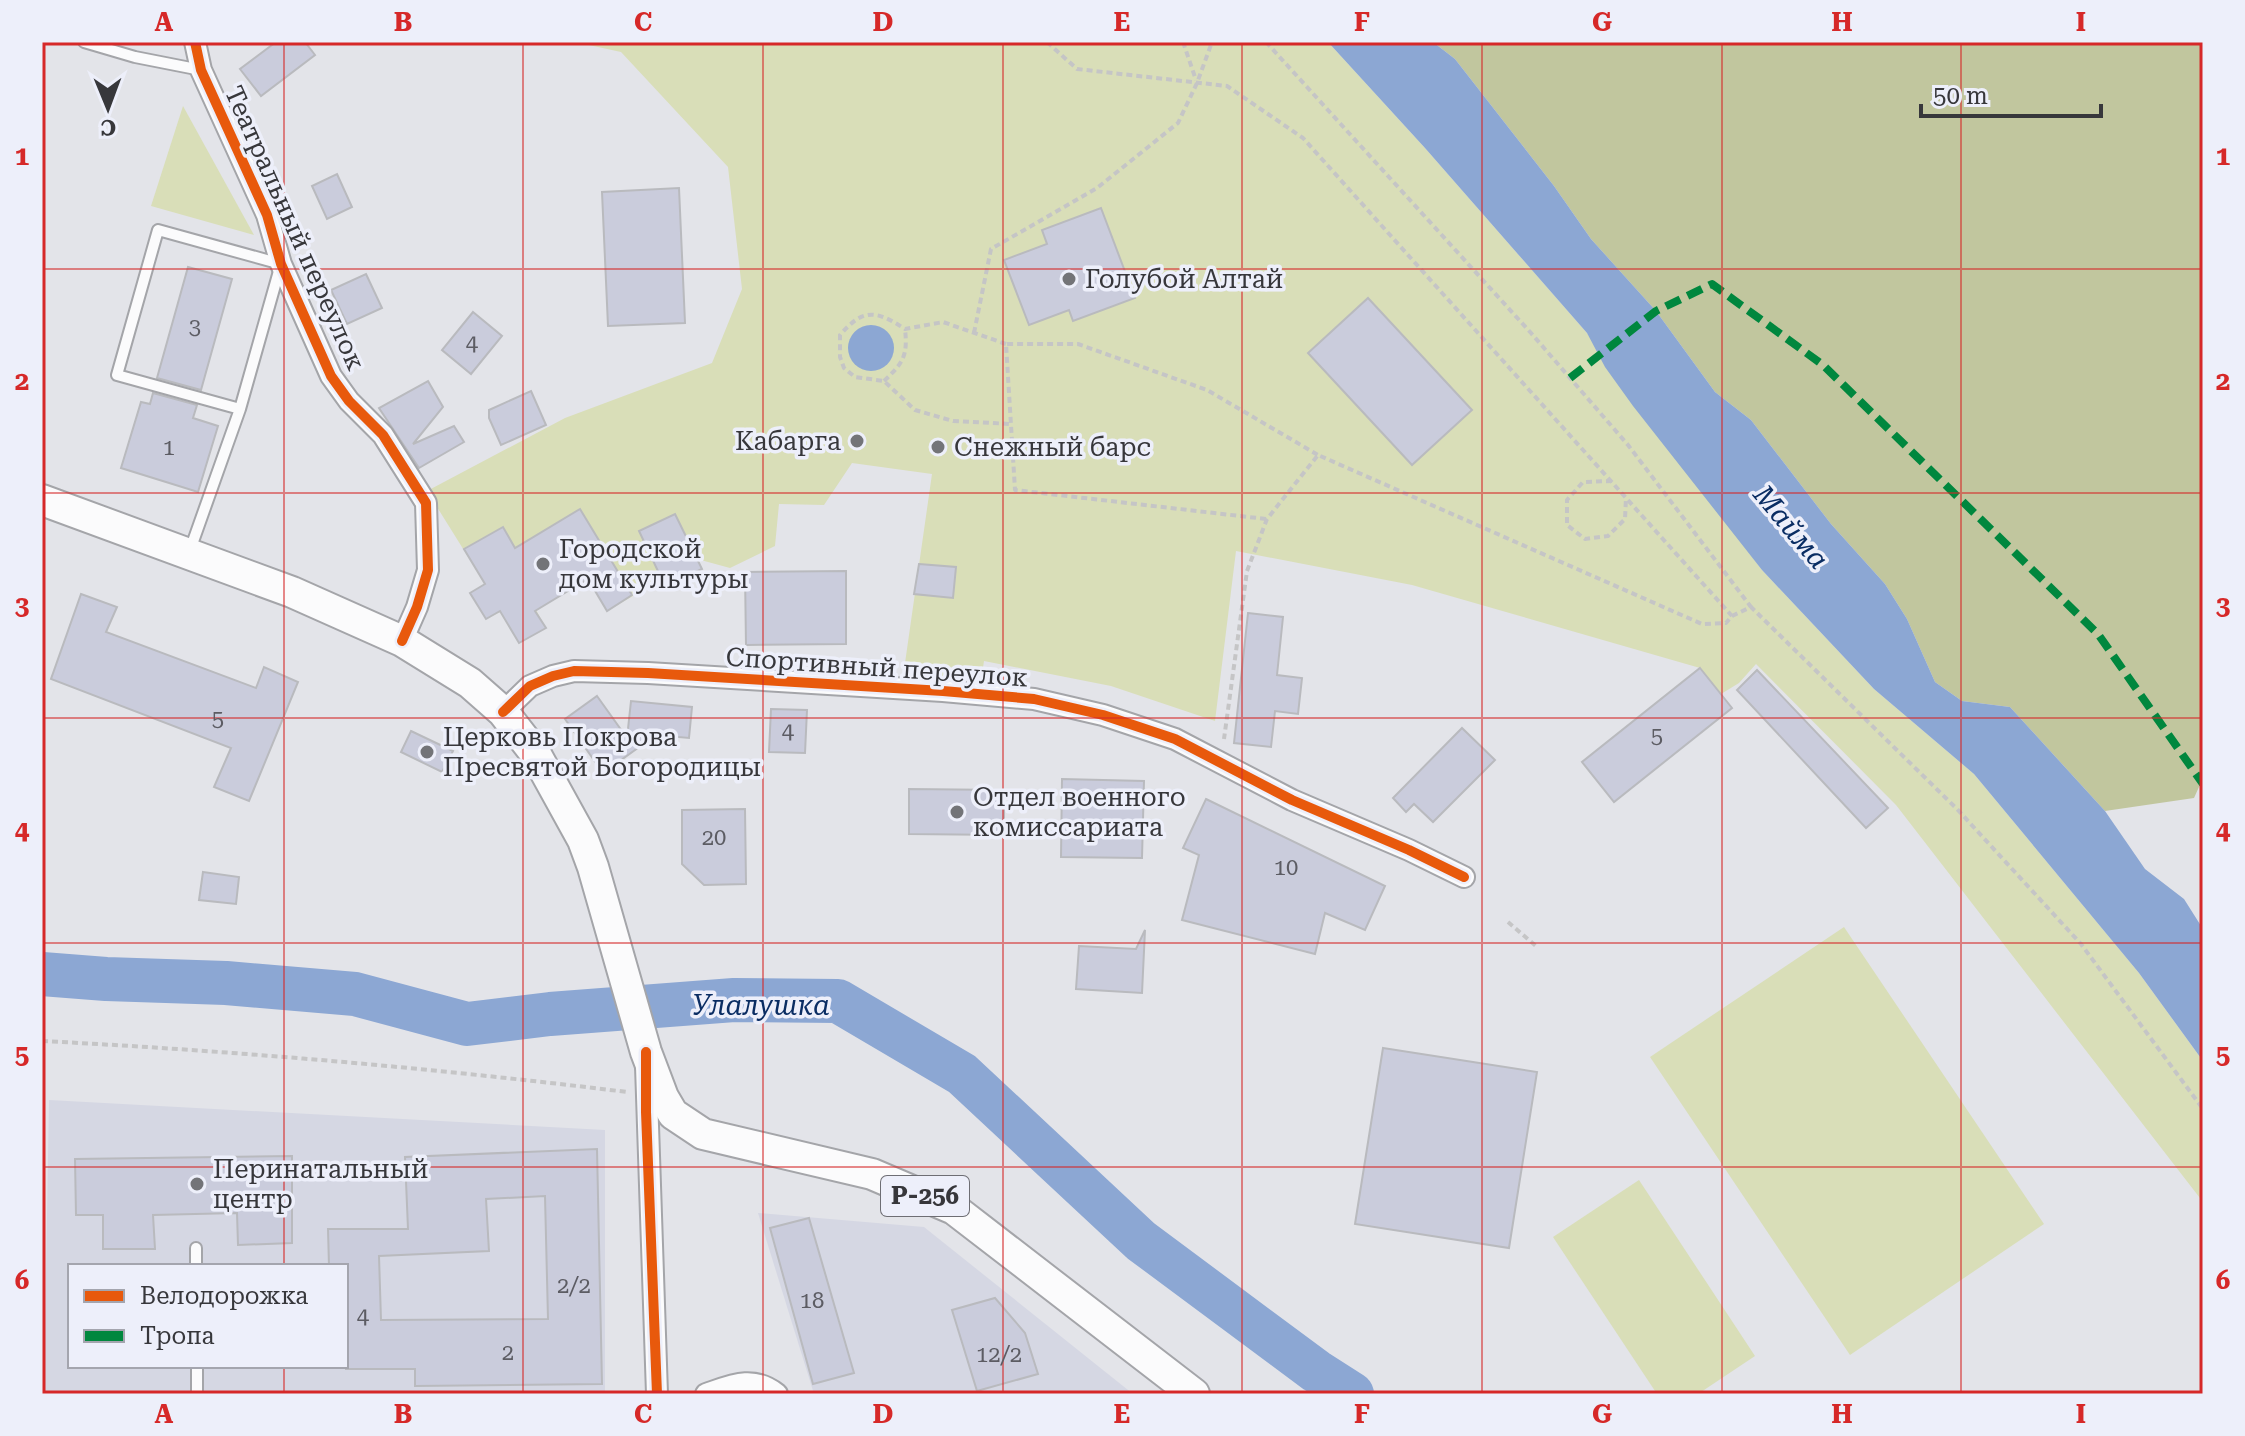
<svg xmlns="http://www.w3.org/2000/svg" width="2245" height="1436" viewBox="0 0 2245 1436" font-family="'Roboto Serif',serif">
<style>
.built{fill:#d5d7e3;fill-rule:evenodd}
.green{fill:#d9deb8}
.forest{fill:#c1c69e}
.water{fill:#8ca7d3}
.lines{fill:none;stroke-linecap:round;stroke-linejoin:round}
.river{stroke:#8ca7d3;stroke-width:44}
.building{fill:#caccdc;stroke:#b9babe;stroke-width:2;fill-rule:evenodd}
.lane-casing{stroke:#a4a5a9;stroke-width:14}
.street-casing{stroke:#a4a5a9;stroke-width:24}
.primary-casing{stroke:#a4a5a9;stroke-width:34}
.path{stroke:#c5c5c6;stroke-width:4;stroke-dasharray:6 4;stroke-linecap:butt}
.lane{stroke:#fbfbfc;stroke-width:10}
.street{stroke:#fbfbfc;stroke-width:20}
.primary{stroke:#fbfbfc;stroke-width:30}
.quiet{stroke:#00873e;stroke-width:8;stroke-dasharray:16 8;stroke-linecap:butt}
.cycleway-casing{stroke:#edeffa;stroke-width:15}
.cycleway{stroke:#e8590c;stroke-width:10}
.grid{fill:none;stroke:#d62828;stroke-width:2;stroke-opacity:0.55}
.poi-dot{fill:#737478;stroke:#edeffa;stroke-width:3}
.labels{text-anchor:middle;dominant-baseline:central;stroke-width:7;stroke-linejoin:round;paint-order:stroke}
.number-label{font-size:22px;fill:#5c5c63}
.shield{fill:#edeffa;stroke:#6e6e74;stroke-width:2}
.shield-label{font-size:24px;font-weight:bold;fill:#37373b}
.street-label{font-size:26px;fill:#37373b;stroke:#edeffa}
.poi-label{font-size:26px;fill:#37373b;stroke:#edeffa;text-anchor:start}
.water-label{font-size:28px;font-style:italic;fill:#0a2d63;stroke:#edeffa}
.neatline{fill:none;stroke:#d62828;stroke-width:3}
.grid-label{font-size:26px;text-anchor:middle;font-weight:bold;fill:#d62828}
</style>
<rect width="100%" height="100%" fill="#e3e4e9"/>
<g class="built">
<path d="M49,1100L605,1130V1392L44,1391ZM70,1266H346V1366H70Z"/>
<polygon points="758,1213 924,1227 1133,1394 814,1394"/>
</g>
<g class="green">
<polygon points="575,42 1328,42 1425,148 1587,333 1762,570 1874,689 1974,774 2139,973 2203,1061 2203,1202 1896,805 1756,664 1739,683 1721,694 1700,668 1412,585 1236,551 1215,721 1111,686 984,661 980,687 903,677 932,474 852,463 824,505 779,504 775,546 730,568 697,559 607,611 588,579 536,610 546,628 519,643 500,612 486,619 470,593 485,584 427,491 565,418 712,363 742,289 728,167 621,52"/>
<polygon points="183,106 254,235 151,206"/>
<polygon points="1844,927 2044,1224 1850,1355 1650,1057"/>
<polygon points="1639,1180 1755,1356 1698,1394 1657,1394 1553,1237"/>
</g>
<polygon class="forest" points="1433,42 2203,42 2203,778 2194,798 2105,811 2010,707 1962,701 1935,682 1907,619 1885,584 1831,524 1751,420 1715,392 1656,311 1591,239 1554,186 1455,59"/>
<g class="water">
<polygon points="1328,42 1433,42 1455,59 1554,186 1591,239 1656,311 1715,392 1751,420 1831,524 1885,584 1907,619 1935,682 1962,701 2010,707 2105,811 2145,869 2184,899 2203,929 2203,1061 2139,973 1974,774 1874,689 1762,570 1633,406 1605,367 1587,333 1425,148"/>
<circle cx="871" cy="348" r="23"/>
</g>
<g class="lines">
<polyline class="river" points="42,974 106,979 226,983 355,994 467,1024 550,1014 734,1000 838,1001 962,1074 1141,1241 1316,1371 1352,1394"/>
</g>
<g class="building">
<polygon points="276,42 305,42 315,55 261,96 240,69"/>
<polygon points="337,174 352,207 327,219 312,186"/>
<polygon points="679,188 685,323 608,326 602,192"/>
<polygon points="1101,208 1135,298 1073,321 1069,310 1029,325 1004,260 1047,244 1042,230"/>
<polygon points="188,267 232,279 201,390 157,378"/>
<polygon points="366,274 382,308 347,324 331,290"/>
<polygon points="1368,298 1472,410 1412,465 1308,353"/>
<polygon points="473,312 502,336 471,374 442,350"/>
<polygon points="428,381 443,407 413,444 454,426 464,442 419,468 379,408"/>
<polygon points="531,391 546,425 501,445 489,418 489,410"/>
<polygon points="153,393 197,405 193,418 218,426 198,492 121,468 141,402 150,404"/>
<polygon points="580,509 632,595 607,611 588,579 535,611 546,628 519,643 500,611 486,619 470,593 485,584 464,549 503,527 515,548"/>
<polygon points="675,514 702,569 665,586 639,531"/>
<polygon points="919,564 956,567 953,598 914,594"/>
<polygon points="846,571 846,644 746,645 745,572"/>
<polygon points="81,594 117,607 106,632 256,688 264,667 298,682 249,801 214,787 231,748 51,679"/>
<polygon points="1248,613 1283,617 1277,675 1302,678 1298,714 1275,711 1271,747 1234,743"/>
<polygon points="1700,668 1732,708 1614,802 1582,762"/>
<polygon points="1757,670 1888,808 1866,828 1737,690"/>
<polygon points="597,696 627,738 631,701 692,707 689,738 656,735 603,773 565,719"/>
<polygon points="771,709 807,710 805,753 769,752"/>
<polygon points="1462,728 1495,760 1433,822 1414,804 1406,812 1393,798"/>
<polygon points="411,731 453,751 442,772 401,752"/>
<polygon points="1062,779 1144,781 1142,858 1061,857"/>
<polygon points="909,789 1004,790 1004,835 909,834"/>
<polygon points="1206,799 1385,886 1365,930 1325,913 1315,954 1182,920 1199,855 1183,848"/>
<polygon points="745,809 746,884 704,885 682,864 682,810"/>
<polygon points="203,872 239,877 236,904 199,900"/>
<polygon points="1145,930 1142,993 1076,989 1079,946 1136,949"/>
<polygon points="1383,1048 1537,1072 1509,1248 1355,1224"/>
<path d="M597,1149L602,1384L415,1386V1369H346V1266H329L328,1229H408L405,1157ZM545,1196L548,1319L381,1320L379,1256L489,1251L486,1199Z"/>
<polygon points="292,1156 292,1243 238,1245 237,1213 153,1215 155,1249 103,1249 103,1215 76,1215 75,1159"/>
<polygon points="809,1218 854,1373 813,1384 770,1228"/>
<polygon points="995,1298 1025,1333 1038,1374 977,1391 952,1310"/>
</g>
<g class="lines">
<defs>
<g id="lane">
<polyline points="84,42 135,57 201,70"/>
<polyline points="190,550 240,409 281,264 158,230 117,375 240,409"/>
<polyline points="196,1248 196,1266"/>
<polyline points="197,1394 197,1366"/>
</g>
<g id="street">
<polyline points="195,42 201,70 267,215 281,264 331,376 349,401 383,435 426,503 428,570 417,607 402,641"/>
<polyline points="503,712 530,686 553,676 574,671 648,673 943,691 1034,699 1103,715 1175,739 1292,800 1409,850 1464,877"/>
<polyline points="646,1066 657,1394"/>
<path d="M706,1394C732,1385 753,1375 777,1394"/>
</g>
<polyline id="primary" points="42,500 292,592 402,641 470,683 503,712 535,753 583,840 593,867 646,1052 663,1097 673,1114 703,1134 872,1174 954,1209 1194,1394"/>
</defs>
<use href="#lane" class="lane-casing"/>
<use href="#street" class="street-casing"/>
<use href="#primary" class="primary-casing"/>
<g class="path">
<polyline points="1047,42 1077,69 1227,86 1303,138 1732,616 1726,623 1702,624 1318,455 1267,519 1247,571 1224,739"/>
<polyline points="1183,42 1196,80"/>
<polyline points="1266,42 1531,333 1628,445 1751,607"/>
<polyline points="974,333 991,249 1097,188 1178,123 1197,83 1212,42"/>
<path d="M1006,344L943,322L905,329C876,310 863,308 840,335V357L844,368L855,377L884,381L915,410L953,421L1011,424"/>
<path d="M884,381C903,363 908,356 905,329"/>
<polyline points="1612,481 1583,482 1567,500 1567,525 1585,539 1608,536 1625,519 1626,498"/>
<polyline points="1266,519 1015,490 1006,344 1078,344 1207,390 1318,455"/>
<polyline points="1732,616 1751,607 1957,809 2081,944 2203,1109"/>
<polyline points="1508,922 1536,946"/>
<path d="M42,1041C238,1051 432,1068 627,1092"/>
</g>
<use href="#lane" class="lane"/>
<use href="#street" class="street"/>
<use href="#primary" class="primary"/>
<polyline class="quiet" points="1570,378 1656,311 1712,284 1823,365 2098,634 2203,784"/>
<defs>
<g id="cycleway">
<polyline points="195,42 201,70 267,215 281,264 331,376 349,401 383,435 426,503 428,570 417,607 402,641"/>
<polyline points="503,712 530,686 553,676 574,671 648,673 943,691 1034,699 1103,715 1175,739 1292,800 1409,850 1464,877"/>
<polyline points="646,1052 646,1112 657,1394"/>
</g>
</defs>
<use href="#cycleway" class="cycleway-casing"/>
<use href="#cycleway" class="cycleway"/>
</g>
<path class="grid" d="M284,42V1266M523,42V1394M763,42V1394M1003,42V1394M1242,42V1394M1482,42V1394M1722,42V1394M1961,42V1394M42,269H2203M42,493H2203M42,718H2203M42,943H2203M42,1167H2203M284,1366V1394"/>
<g class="poi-dot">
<circle cx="1069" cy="279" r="8"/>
<circle cx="857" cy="441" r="8"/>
<circle cx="938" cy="447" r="8"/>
<circle cx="543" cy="564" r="8"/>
<circle cx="427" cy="752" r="8"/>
<circle cx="957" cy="812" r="8"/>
<circle cx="197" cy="1184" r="8"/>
</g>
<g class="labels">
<g class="number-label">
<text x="195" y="326">3</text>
<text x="472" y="343">4</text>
<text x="169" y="447">1</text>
<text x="218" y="718">5</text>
<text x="788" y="731">4</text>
<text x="1657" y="735">5</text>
<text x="714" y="837">20</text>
<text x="1286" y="867">10</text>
<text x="574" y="1285">2/2</text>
<text x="812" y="1300">18</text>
<text x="363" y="1316">4</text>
<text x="508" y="1352">2</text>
<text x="999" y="1354">12/2</text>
</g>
<rect class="shield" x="881" y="1176" width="88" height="40" rx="6"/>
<g class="shield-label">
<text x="925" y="1196">Р-256</text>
</g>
<g class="street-label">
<text transform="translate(295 228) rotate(66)">Театральный переулок</text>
<text transform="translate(877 667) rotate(4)">Спортивный переулок</text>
</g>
<g class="poi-label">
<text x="1085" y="279">Голубой Алтай</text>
<text x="841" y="441" text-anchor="end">Кабарга</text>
<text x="954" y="447">Снежный барс</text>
<text x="559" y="549">Городской<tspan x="559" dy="30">дом культуры</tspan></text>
<text x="443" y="737">Церковь Покрова<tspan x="443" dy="30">Пресвятой Богородицы</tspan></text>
<text x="973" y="797">Отдел военного<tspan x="973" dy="30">комиссариата</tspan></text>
<text x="213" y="1169">Перинатальный<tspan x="213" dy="30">центр</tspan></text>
</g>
<g class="water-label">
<text transform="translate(1791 527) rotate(50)">Майма</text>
<text x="761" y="1005">Улалушка</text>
</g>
</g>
<rect width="2245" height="1436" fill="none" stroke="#edeffa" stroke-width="88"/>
<rect x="68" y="1264" width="280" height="104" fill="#edeffa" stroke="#a4a5ae" stroke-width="2"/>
<rect x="84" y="1290" width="40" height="12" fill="#e8590c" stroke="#a4a5ae" stroke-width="2"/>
<text x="140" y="1304" font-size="24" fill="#37373b">Велодорожка</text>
<rect x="84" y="1330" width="40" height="12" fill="#00873e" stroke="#a4a5ae" stroke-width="2"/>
<text x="140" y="1344" font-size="24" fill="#37373b">Тропа</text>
<g transform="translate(108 108) rotate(179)" stroke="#edeffa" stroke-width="6" paint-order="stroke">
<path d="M0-6L14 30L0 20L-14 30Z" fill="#37373b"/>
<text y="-12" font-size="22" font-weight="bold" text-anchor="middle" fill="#37373b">С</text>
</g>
<path d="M1921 104v12h180v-12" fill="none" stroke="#37373b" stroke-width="4"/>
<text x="1933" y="104" font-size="24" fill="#37373b" stroke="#edeffa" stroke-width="6" paint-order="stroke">50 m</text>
<rect x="44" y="44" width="2157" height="1348" class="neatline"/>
<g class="grid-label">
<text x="164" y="31">A</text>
<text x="403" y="31">B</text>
<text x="643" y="31">C</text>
<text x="883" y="31">D</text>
<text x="1122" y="31">E</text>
<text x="1362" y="31">F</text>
<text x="1602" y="31">G</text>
<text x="1842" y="31">H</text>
<text x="2081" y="31">I</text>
<text x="22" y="165">1</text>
<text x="2223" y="165">1</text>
<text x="22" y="390">2</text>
<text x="2223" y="390">2</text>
<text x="22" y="615">3</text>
<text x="2223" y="615">3</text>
<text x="22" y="839">4</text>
<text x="2223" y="839">4</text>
<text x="22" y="1064">5</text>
<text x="2223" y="1064">5</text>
<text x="22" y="1289">6</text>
<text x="2223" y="1289">6</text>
<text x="164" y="1423">A</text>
<text x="403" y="1423">B</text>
<text x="643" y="1423">C</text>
<text x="883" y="1423">D</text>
<text x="1122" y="1423">E</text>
<text x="1362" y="1423">F</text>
<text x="1602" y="1423">G</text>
<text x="1842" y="1423">H</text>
<text x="2081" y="1423">I</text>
</g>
</svg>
